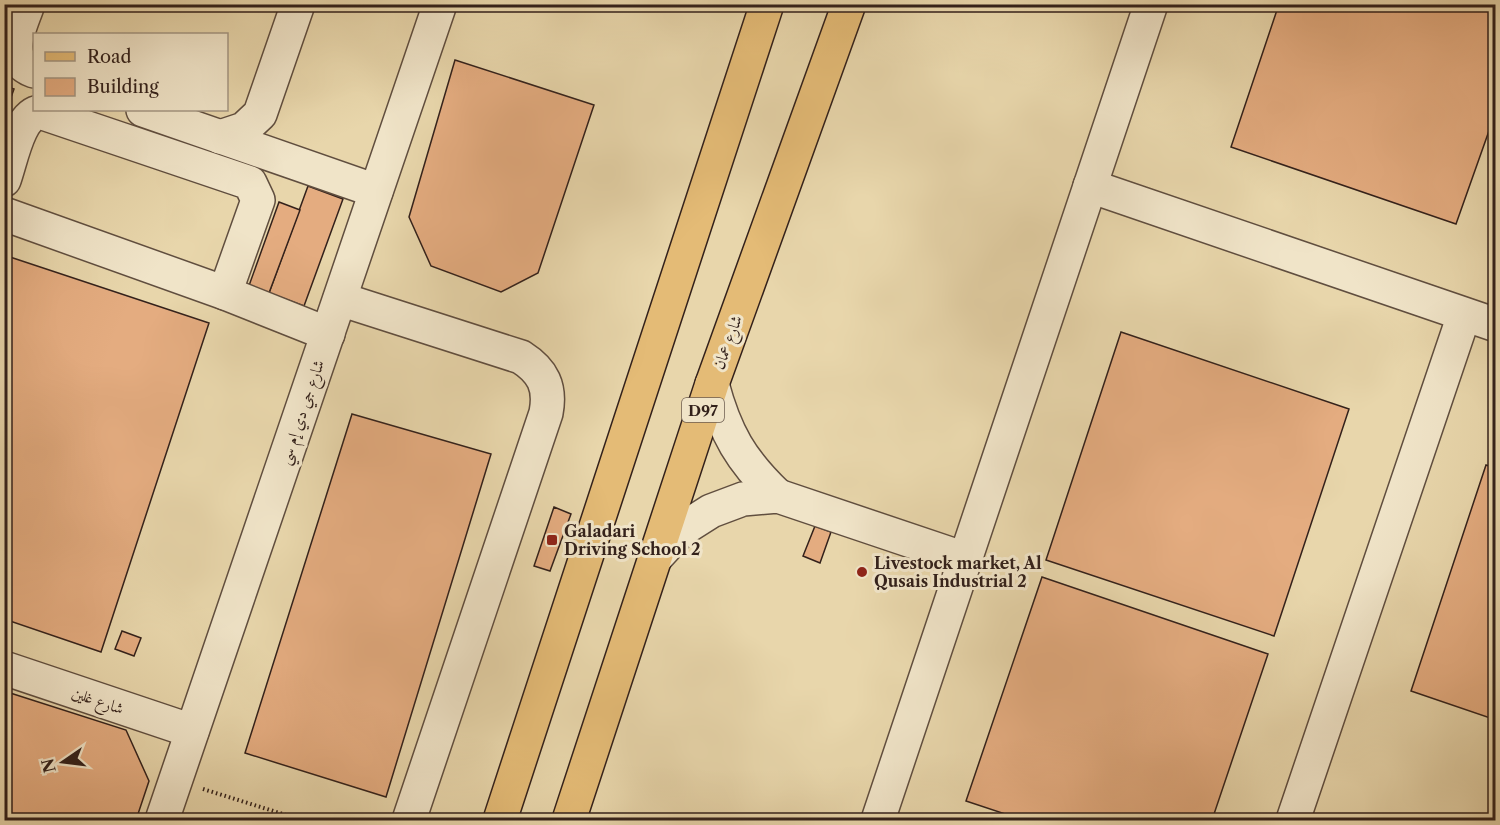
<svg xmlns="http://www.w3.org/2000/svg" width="1500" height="825" viewBox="0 0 1500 825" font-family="'Libre Caslon Text',Amiri,serif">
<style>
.building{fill:#e4ac80;stroke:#33211b;stroke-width:1.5}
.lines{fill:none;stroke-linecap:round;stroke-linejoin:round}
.minor-casing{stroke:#604e3f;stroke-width:36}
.major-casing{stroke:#33211b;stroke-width:36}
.path{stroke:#33211b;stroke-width:4;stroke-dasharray:1.5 3;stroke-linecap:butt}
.minor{stroke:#f0e4c8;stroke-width:33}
.major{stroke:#e4bb76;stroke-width:33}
.poi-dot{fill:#8f2418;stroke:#f0e4c8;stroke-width:2}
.labels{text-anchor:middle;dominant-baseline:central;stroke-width:6;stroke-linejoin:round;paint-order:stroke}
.shield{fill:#f0e4c8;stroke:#6c5c4f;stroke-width:1.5}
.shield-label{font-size:15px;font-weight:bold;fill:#33211b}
.street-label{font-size:16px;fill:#33211b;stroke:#f0e4c8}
.poi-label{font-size:16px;font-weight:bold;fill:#33211b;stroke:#f0e4c8;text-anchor:start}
</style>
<rect width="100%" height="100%" fill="#e8d6ab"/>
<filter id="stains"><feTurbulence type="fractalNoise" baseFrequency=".00333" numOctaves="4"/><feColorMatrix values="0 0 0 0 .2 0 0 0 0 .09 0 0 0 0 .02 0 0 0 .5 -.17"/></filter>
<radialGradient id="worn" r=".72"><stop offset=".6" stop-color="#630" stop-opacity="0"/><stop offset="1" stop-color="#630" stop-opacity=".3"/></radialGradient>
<g class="building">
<polygon points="1279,4 1496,4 1496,111 1456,224 1231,147"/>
<polygon points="455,60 594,105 538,273 501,292 431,266 409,217"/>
<polygon points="4,86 14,89 4,117"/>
<polygon points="308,186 343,199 304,306 269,293"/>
<polygon points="279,202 300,210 266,301 246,294"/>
<polygon points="4,255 209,323 101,652 4,619"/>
<polygon points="1121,332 1349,409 1274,636 1046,560"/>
<polygon points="352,414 491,454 386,797 245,753"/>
<polygon points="1486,465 1496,468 1496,720 1411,691"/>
<polygon points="554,507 571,514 550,571 534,566"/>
<polygon points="815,526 831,532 820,563 803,556"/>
<polygon points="1042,577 1268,654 1212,820 1023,820 966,801"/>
<polygon points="122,631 141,638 134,656 115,649"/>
<polygon points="4,691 126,730 149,781 136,820 4,820"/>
</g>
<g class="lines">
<defs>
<g id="minor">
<path d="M28,4C20,28 2,59 34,71"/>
<polyline points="143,110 376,191"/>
<polyline points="220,137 244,129 260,114 298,4"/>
<path d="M4,180C11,161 19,114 40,112L250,183L258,200L225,293L4,214"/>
<polyline points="1090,186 1496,325"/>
<polyline points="225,293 328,334"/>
<path d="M340,299L521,357C543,371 551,387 546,413L409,820"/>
<path d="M712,384C725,433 741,461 778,496"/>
<polyline points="657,556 681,530 711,511 743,499 778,496 965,559"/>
<polyline points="4,668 192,731"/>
<polyline points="162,820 440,4"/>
<polyline points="878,820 1151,4"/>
<polyline points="1293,820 1464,315"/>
</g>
<g id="major">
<polyline points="500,820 767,4"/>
<polyline points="569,820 712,384 849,4"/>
</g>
</defs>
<use href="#minor" class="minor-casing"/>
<use href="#major" class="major-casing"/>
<polyline class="path" points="203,789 302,820"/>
<use href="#minor" class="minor"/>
<use href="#major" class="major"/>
</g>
<g class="poi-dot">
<rect x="546" y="534" width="12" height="12" rx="3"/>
<circle cx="862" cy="572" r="6"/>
</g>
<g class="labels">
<rect class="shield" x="682" y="398" width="42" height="24" rx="4.5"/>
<g class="shield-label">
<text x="703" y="410">D97</text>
</g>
<g class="street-label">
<text transform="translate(727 342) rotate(-70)">شارع عمان</text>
<text transform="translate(301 412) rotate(-71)">شارع جي دي إم سي</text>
<text transform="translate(98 700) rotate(19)">شارع غلين</text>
</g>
<g class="poi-label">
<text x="564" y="531">Galadari<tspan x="564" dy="18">Driving School 2</tspan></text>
<text x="874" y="563">Livestock market, Al<tspan x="874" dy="18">Qusais Industrial 2</tspan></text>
</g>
</g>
<rect width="1500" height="825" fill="none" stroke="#e8d6ab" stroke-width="24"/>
<rect x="6" y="6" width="1488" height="813" fill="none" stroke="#33211b" stroke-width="3"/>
<rect x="12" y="12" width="1476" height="801" fill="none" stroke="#33211b" stroke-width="1.5"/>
<rect x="33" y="33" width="195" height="78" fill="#f0e4c8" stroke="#a49683" stroke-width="1.5"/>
<rect x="45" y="52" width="30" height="9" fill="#e4bb76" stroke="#a49683" stroke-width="1.5"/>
<text x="87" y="63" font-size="18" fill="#33211b">Road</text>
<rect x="45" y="78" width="30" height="18" fill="#e4ac80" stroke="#a49683" stroke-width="1.5"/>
<text x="87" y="93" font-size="18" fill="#33211b">Building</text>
<g transform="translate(63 762) rotate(256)" stroke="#f0e4c8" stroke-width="4.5" paint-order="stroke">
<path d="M0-4.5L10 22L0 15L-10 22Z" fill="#33211b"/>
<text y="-9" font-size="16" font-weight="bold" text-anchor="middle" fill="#33211b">N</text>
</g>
<rect width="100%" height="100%" filter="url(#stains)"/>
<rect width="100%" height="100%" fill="url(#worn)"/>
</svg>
